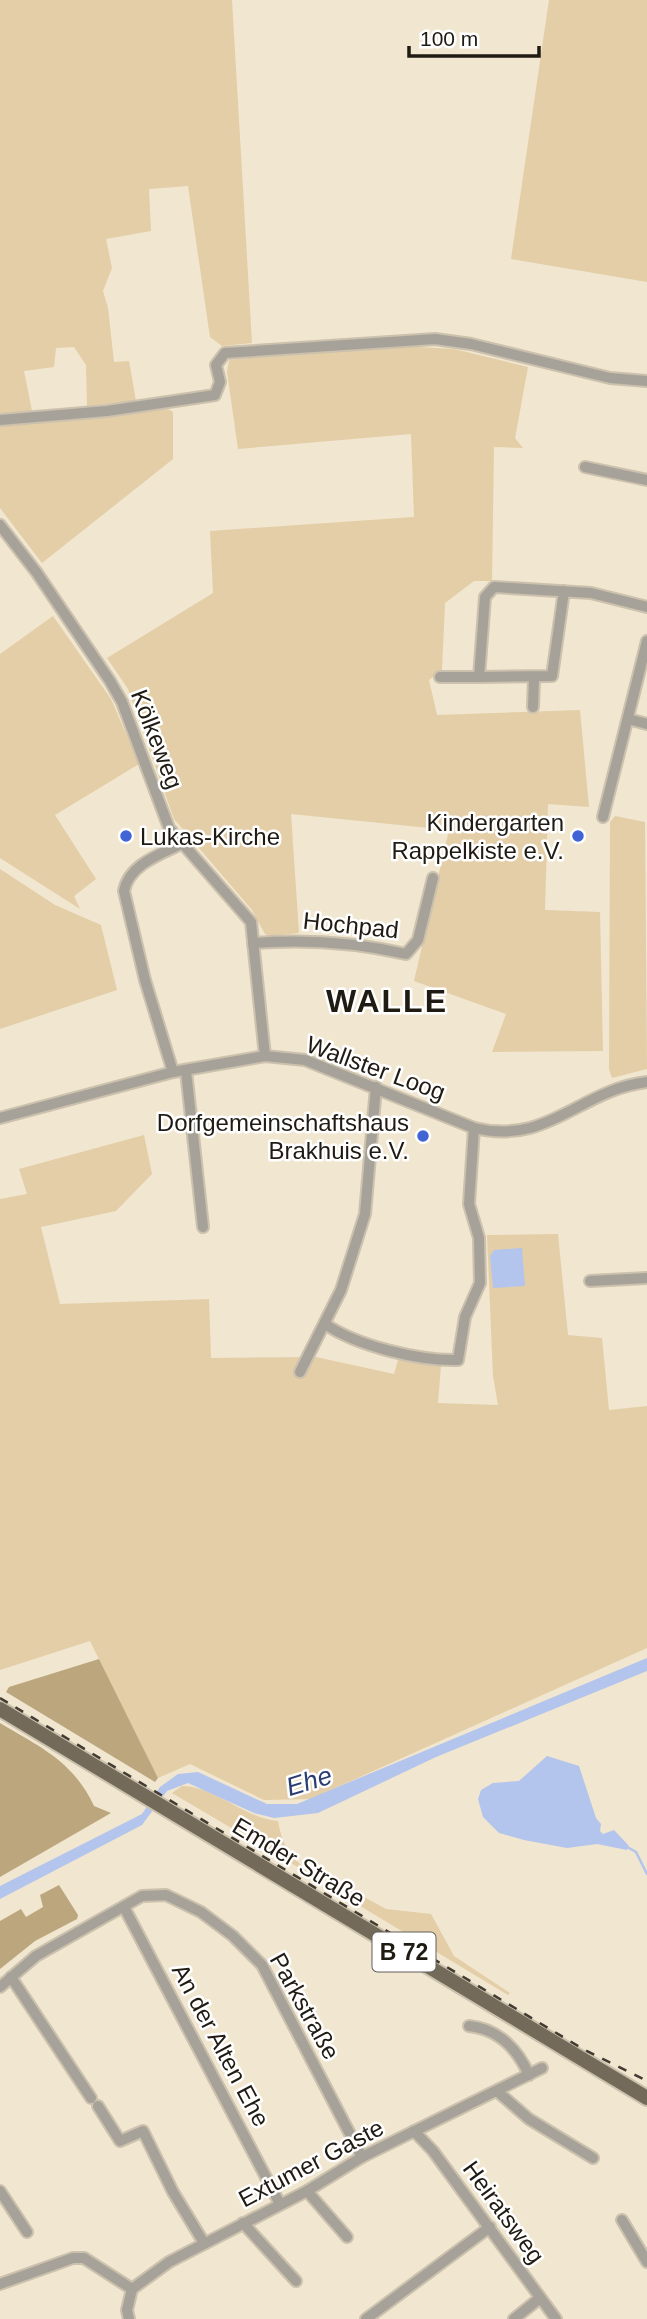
<svg xmlns="http://www.w3.org/2000/svg" width="647" height="2319" viewBox="0 0 647 2319" font-family="Arial,sans-serif">
<style>
.green{fill:#e3cea7}
.forest{fill:#bca67d}
.water{fill:#b3c4ed}
.lines{fill:none;stroke-linecap:round;stroke-linejoin:round}
.stream{stroke:#b3c4ed;stroke-width:2.5}
.minor-casing{stroke:#cbc1ad;stroke-width:14}
.major-casing{stroke:#cbc1ad;stroke-width:18}
.minor{stroke:#a7a299;stroke-width:10}
.major{stroke:#736a59;stroke-width:14}
.rail{stroke:#423c32;stroke-width:2.5;stroke-dasharray:9 9;stroke-linecap:butt}
.poi-dot{fill:#4064d6;stroke:#fff;stroke-width:2.5}
.labels{text-anchor:middle;dominant-baseline:central;stroke-width:5;stroke-linejoin:round;paint-order:stroke}
.shield{fill:#fff;stroke:#625f5a;stroke-width:2}
.shield-label{font-size:23px;font-weight:bold;fill:#1f1b13}
.street-label{font-size:24px;fill:#1f1b13;stroke:#fff}
.poi-label{font-size:24px;fill:#1f1b13;stroke:#fff;text-anchor:end}
.water-label{font-size:26px;font-style:italic;fill:#2b3e71;stroke:#fff}
.district-label{font-size:32px;font-weight:bold;letter-spacing:2px;fill:#1f1b13;stroke:#fff}
</style>
<rect width="100%" height="100%" fill="#f1e6cf"/>
<g class="green">
<polygon points="0,0 232,0 252,343 222,346 210,337 188,186 149,189 151,231 106,239 112,268 103,291 108,308 114,362 129,361 136,401 87,406 86,365 74,347 56,348 54,367 24,371 32,411 0,415"/>
<polygon points="549,0 647,0 647,282 511,259"/>
<polygon points="385,345 454,349 528,367 515,438 523,448 494,447 492,581 474,581 445,603 442,670 429,680 437,715 580,710 589,807 548,804 545,910 600,912 603,1051 492,1052 506,1014 414,981 449,830 291,814 299,933 269,936 265,934 252,910 174,819 128,689 107,658 213,593 210,531 414,517 411,434 238,449 227,372 229,360"/>
<polygon points="168,409 173,412 173,459 42,563 0,508 0,425"/>
<polygon points="53,616 111,699 139,764 55,815 96,879 74,896 80,909 0,858 0,654"/>
<polygon points="615,816 645,822 647,1069 612,1078 609,1069 610,822"/>
<polygon points="0,869 55,905 101,925 117,990 0,1029"/>
<polygon points="144,1135 152,1174 116,1211 41,1227 60,1304 209,1299 211,1358 316,1357 394,1374 398,1360 441,1365 438,1403 498,1405 493,1376 487,1235 558,1234 568,1335 602,1338 609,1410 647,1406 647,1648 311,1799 264,1800 190,1764 158,1778 90,1641 0,1670 0,1199 27,1194 19,1169"/>
<path d="M182,1786C217,1787 243,1818 278,1821C284,1855 296,1861 323,1882L172,1793Z"/>
<polygon points="344,1886 386,1909 431,1914 454,1956 510,1993 508,1995 337,1892"/>
</g>
<g class="forest">
<polygon points="99,1659 158,1778 155,1782 6,1692 9,1687"/>
<path d="M0,1723C40,1747 73,1761 94,1806L111,1813L0,1877Z"/>
<polygon points="59,1885 78,1915 77,1919 35,1941 0,1969 0,1921 21,1909 26,1917 43,1907 40,1895"/>
</g>
<g class="water">
<polygon points="522,1248 525,1286 493,1288 490,1256 494,1250"/>
<polygon points="647,1658 647,1671 436,1757 318,1813 274,1818 254,1813 188,1783 167,1791 142,1825 0,1899 0,1886 142,1814 160,1787 178,1774 198,1772 267,1804 297,1804"/>
<polygon points="547,1756 579,1766 596,1818 601,1824 600,1831 603,1834 614,1830 629,1846 627,1850 597,1844 567,1848 524,1840 499,1833 483,1817 478,1799 481,1790 493,1783 519,1781"/>
</g>
<g class="lines">
<polyline class="stream" points="629,1848 636,1852 647,1874"/>
<defs>
<g id="minor">
<polyline points="0,420 107,411 215,395 220,382 216,365 225,353 435,339 471,344 610,378 647,381"/>
<polyline points="585,467 647,480"/>
<polyline points="0,525 37,573 110,681 122,702 169,828 251,922 265,1056"/>
<polyline points="564,591 552,676 479,677 485,597 494,587 591,593 647,607"/>
<polyline points="440,677 479,677"/>
<polyline points="533,707 534,679"/>
<polyline points="628,719 647,724"/>
<polyline points="603,817 647,641"/>
<path d="M253,943C306,939 354,942 406,954L418,940L433,878"/>
<polyline points="186,1071 203,1227"/>
<path d="M173,1072L145,980L124,891C129,864 161,854 183,843"/>
<path d="M0,1118L173,1072L265,1056L305,1060L474,1128C549,1146 579,1090 647,1082"/>
<polyline points="590,1281 647,1278"/>
<path d="M325,1324C357,1346 419,1361 458,1360L465,1317L480,1283L479,1238L469,1204L474,1128"/>
<polyline points="300,1372 341,1290 365,1214 376,1087"/>
<polyline points="124,1907 280,2204"/>
<polyline points="11,1977 91,2098"/>
<polyline points="0,1987 36,1956 142,1896 166,1895 201,1912 233,1936 262,1965 362,2157"/>
<path d="M469,2026C499,2029 518,2050 529,2075"/>
<polyline points="498,2092 529,2119 593,2158"/>
<polyline points="98,2106 120,2141 143,2131 173,2192 204,2243"/>
<polyline points="414,2131 433,2151 556,2319"/>
<polyline points="0,2191 27,2232"/>
<polyline points="307,2191 347,2237"/>
<polyline points="622,2220 647,2262"/>
<polyline points="243,2223 296,2281"/>
<polyline points="0,2284 73,2258 84,2258 132,2289"/>
<polyline points="129,2319 127,2310 132,2289 169,2262 307,2191 362,2157 542,2068"/>
<polyline points="366,2319 490,2227"/>
<polyline points="514,2319 540,2298"/>
</g>
<polyline id="major" points="0,1709 647,2098"/>
</defs>
<use href="#minor" class="minor-casing"/>
<use href="#major" class="major-casing"/>
<use href="#minor" class="minor"/>
<use href="#major" class="major"/>
<polyline class="rail" points="0,1698 583,2049 647,2081"/>
</g>
<g class="poi-dot">
<circle cx="126" cy="836" r="7"/>
<circle cx="578" cy="836" r="7"/>
<circle cx="423" cy="1136" r="7"/>
</g>
<g class="labels">
<rect class="shield" x="372.5" y="1932.5" width="63" height="39" rx="5"/>
<g class="shield-label">
<text x="404" y="1952">B 72</text>
</g>
<g class="street-label">
<text transform="translate(157 739) rotate(69)">Kölkeweg</text>
<text transform="translate(351 925) rotate(6)">Hochpad</text>
<text transform="translate(376 1068) rotate(20)">Wallster Loog</text>
<text transform="translate(299 1862) rotate(31)">Emder Straße</text>
<text transform="translate(305 2006) rotate(61)">Parkstraße</text>
<text transform="translate(221 2045) rotate(62)">An der Alten Ehe</text>
<text transform="translate(311 2163) rotate(-28)">Extumer Gaste</text>
<text transform="translate(504 2212) rotate(54)">Heiratsweg</text>
</g>
<g class="poi-label">
<text x="564" y="822">Kindergarten<tspan x="564" dy="28">Rappelkiste e.V.</tspan></text>
<text x="140" y="836" text-anchor="start">Lukas-Kirche</text>
<text x="409" y="1122">Dorfgemeinschaftshaus<tspan x="409" dy="28">Brakhuis e.V.</tspan></text>
</g>
<g class="water-label">
<text transform="translate(309 1781) rotate(-17)">Ehe</text>
</g>
<g class="district-label">
<text x="387" y="1001">WALLE</text>
</g>
</g>
<path d="M409 46v10h130v-10" fill="none" stroke="#1f1b13" stroke-width="3.5"/>
<text x="420" y="46" font-size="21" fill="#1f1b13" stroke="#ffffff" stroke-width="5" paint-order="stroke">100 m</text>
</svg>
